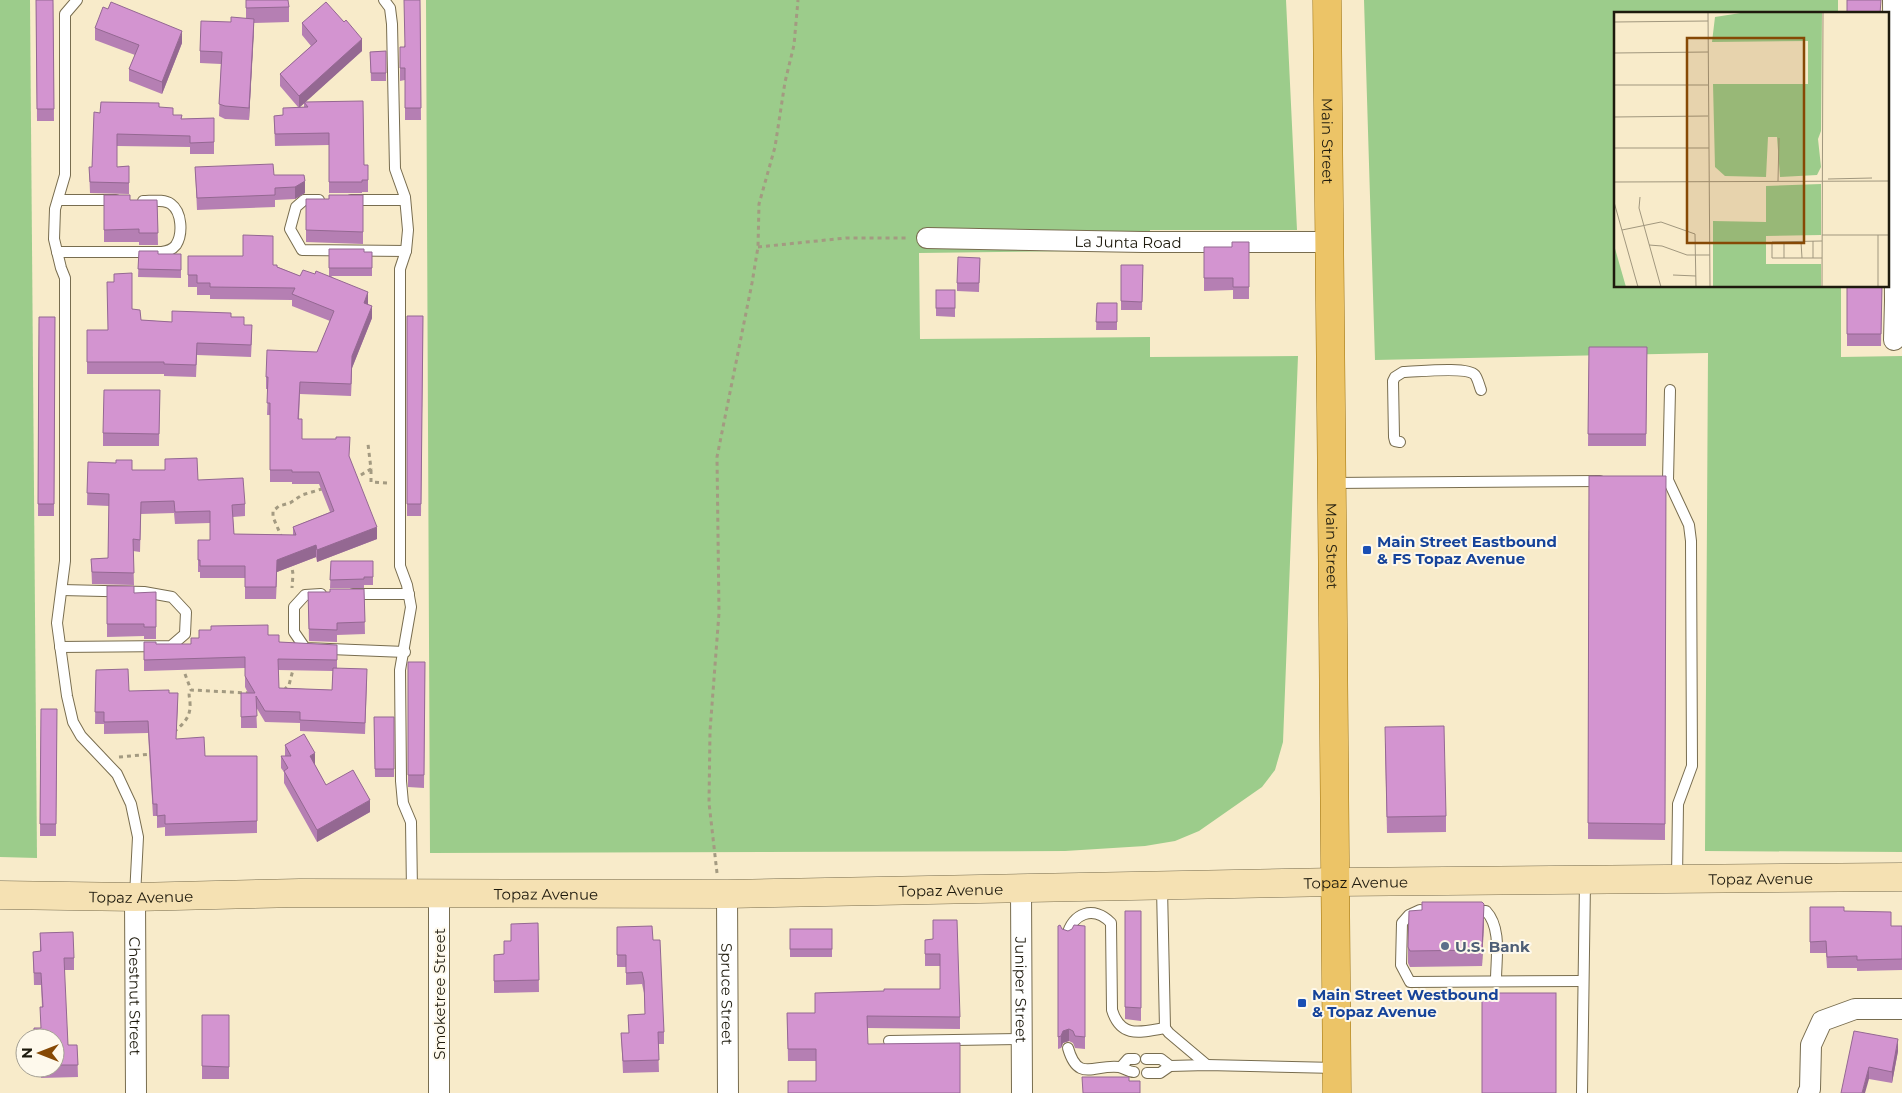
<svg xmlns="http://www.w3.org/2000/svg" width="1902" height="1093" viewBox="0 0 1902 1093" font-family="Montserrat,sans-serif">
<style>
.green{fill:#9ccc8b}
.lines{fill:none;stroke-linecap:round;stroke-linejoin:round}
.lane-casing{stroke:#786d4f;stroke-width:12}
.street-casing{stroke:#786d4f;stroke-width:22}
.secondary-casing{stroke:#786d4f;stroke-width:29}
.primary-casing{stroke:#9b6e06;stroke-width:29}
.path{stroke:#a39a81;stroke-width:3;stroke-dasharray:4 4;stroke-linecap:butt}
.lane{stroke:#fff;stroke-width:10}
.street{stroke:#fff;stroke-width:20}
.secondary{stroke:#f5e1b3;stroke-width:28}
.primary{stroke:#ecc467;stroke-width:28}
.wall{fill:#b57fb3;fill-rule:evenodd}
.shaded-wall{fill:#946892}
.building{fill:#d394d0;stroke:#946892}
.transit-dot{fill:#1a4fb4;stroke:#fef9ec;stroke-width:2}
.service-dot{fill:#5c6f8a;stroke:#fef9ec;stroke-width:2}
.labels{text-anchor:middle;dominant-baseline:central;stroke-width:4;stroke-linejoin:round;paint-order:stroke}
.street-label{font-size:15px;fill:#1e1a0d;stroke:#fef9ec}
.transit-label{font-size:15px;font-weight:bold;fill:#164399;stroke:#fef9ec;text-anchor:start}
.service-label{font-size:15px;font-weight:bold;fill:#4e5e75;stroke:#fef9ec;text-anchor:start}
.inset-road{fill:none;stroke:#a1977e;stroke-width:1}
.view{fill:#864905;fill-opacity:0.15;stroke:#864905;stroke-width:2.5}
.inset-edge{fill:none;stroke:#1e1a0d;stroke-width:2.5}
</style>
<rect width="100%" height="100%" fill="#f8ebca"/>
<g class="green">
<polygon points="0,0 30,0 37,858 0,857"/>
<polygon points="426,0 1286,0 1297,230 1150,230 1149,250 919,253 920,339 1150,337 1150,357 1298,356 1283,742 1275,770 1262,787 1199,831 1175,841 1145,846 1065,851 430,853"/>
<polygon points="1364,0 1838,0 1838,14 1616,14 1616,286 1841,286 1841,357 1902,356 1902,852 1705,851 1708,353 1375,360"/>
</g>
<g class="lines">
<defs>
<g id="lane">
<polyline points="77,0 65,14 65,175 55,209 54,239 61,268 65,278 65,561 57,623 67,696 73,722 81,736 117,774 131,804 138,837 135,896"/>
<polyline points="384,0 390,8 392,24 395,169 405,197 408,230 406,251 400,269 400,566 407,585 411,607 400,670 401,781 403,803 411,822 412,891"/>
<polyline points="58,200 116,200"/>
<polyline points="319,200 304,200 296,207 290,229 302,250 406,251"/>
<polyline points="351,200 405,200"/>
<path d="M57,252H162C168,251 172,250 176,245C183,234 182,212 171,204C164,199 152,201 143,201"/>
<polyline points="1670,390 1668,480 1689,525 1691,541 1692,766 1678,804 1677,878"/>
<path d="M1400,442L1395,441L1394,437L1393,381L1395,377L1403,372C1416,372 1467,366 1475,375C1478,379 1479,385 1481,390"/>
<polyline points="1332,483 1600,481"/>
<polyline points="321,594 305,595 294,607 294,632 305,648 405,652"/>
<polyline points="353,594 409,594"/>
<polyline points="60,647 171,646 185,634 186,612 172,597 144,592 62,590"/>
<polyline points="1162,888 1165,1028 1169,1033 1207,1065"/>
<polyline points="1420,910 1409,915 1402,923 1401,965 1410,982 1583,981"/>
<path d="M1472,911H1486C1502,928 1496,959 1496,980"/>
<path d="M1067,936C1072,913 1094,905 1111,923L1112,1010C1121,1039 1141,1032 1165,1028"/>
<polyline points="889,1041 1022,1039"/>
<path d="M1068,1048C1078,1083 1094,1064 1119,1067C1125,1068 1128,1072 1134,1072"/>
<polyline points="1146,1059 1161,1059 1170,1066"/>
<polyline points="1121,1067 1128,1059 1135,1059"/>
<polyline points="1147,1073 1160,1073 1170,1066 1207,1065 1336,1068"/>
<polyline points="1582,1093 1585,881"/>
</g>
<g id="street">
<polyline points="1893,0 1895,301 1902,301"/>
<path id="s1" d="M927,238L1143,242H1328"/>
<polyline points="1894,340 1895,301"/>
<path id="s2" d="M1021,888L1022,1093"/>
<polyline points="439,894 439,1093"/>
<path id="s3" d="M727,894L728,1093"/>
<path id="s4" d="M135,897L136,1093"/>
<polyline points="1808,1093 1810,1089 1811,1045 1822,1021 1855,1009 1902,1009"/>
</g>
<g id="secondary">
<path id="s5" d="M0,895L135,897L300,893L727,894L1337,882L1902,877"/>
</g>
<g id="primary">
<path id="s6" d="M1327,0C1329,364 1336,729 1337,1093"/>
</g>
</defs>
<use href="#lane" class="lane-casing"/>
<use href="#street" class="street-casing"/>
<use href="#secondary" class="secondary-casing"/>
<use href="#primary" class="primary-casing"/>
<g class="path">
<polyline points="758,247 846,238 909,238"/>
<polyline points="371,470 371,482 387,483"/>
<polyline points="354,479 371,469 368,444"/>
<polyline points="282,538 273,517 273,511 279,506 290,503 302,495 325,488"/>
<polyline points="291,562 293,574 292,588"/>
<polyline points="185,674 191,690 249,693"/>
<polyline points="284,690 289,685 294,666"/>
<path d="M174,732C184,723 191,717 190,703C190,698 188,695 190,690"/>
<polyline points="119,757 152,754"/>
<polyline points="717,873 709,803 710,731 719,613 717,457 752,283 758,247 759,204 775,147 785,82 794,45 798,0"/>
</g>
<use href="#lane" class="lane"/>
<use href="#street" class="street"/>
<use href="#secondary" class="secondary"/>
<use href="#primary" class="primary"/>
</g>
<g class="wall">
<polygon points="36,0 53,0 54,121 37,121"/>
<polygon points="246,0 289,7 289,22 254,23 249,120 225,119 219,116 221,64 200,63 200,51 231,22 246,18"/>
<polygon points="420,0 421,120 405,120 405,80 400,81 400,47 404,47"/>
<path d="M302,23L362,51L305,102L364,165H368V192H362V193H329V145L275,146L274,116L283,115L298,107L280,86V74L311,46L302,35ZM304,103V107H299L302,105Z"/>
<polygon points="95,28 182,43 162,94 129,81 129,69 135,55 95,40"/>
<polygon points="386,51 386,81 371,81 370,52"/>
<polygon points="159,107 181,119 214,118 214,154 190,154 190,147 117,146 117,167 129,166 129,194 90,193 89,167 92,167 100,113"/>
<polygon points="195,167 274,175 304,175 305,193 295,199 275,200 275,207 197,210"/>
<polygon points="104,195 130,200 157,200 158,245 139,245 139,242 104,242"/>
<polygon points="363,195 363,244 306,242 306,199 329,199"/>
<polygon points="1249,242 1249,299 1233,299 1233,290 1204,291 1204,247 1232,247"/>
<polygon points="329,249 364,252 372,252 372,276 331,276 368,304 372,318 352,368 351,396 300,394 299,419 302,439 349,456 377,539 317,562 316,557 277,572 276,599 245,599 245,578 200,578 200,572 198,572 198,540 210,540 210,523 175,524 174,513 141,514 140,552 133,551 134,585 92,584 91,559 108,558 109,506 87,505 88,462 132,470 165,470 165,459 198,480 245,504 245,516 233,517 234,534 293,535 293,527 330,512 319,484 292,484 292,482 270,482 270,415 267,415 268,389 266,389 266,377 317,352 330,321 292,306 292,300 210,299 210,295 197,295 197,287 188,287 188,256 273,265 300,276 315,274 329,276"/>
<polygon points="139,251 158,254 181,254 181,278 138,277"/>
<polygon points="980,258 979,292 957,291 957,283"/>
<polygon points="1121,265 1143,265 1142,310 1121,310"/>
<polygon points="1847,286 1882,286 1881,346 1847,346"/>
<polygon points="936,290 955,290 955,317 936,316"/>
<polygon points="1097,303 1117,303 1117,330 1096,330"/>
<polygon points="132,309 141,320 172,322 231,317 244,325 252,337 251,357 197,355 196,377 164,376 164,374 87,374 87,330 108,330"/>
<polygon points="407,316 423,316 421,516 407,516"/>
<polygon points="39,317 55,317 54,516 38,516"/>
<polygon points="1589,347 1647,347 1646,446 1588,446"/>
<polygon points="160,390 159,446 103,446 103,433"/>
<polygon points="1589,476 1666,476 1665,840 1588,839"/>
<polygon points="331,561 373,561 373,585 364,585 364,588 330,588"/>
<polygon points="107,586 134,593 156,627 156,639 144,639 144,636 107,637"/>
<polygon points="364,589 365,634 337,635 337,642 309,641 308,592 330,592"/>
<path d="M268,635L279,642L337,645V668L367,680L365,734L300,731V723L265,722L256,707L257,728H241V693H248L245,687V668L144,671V642L156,644H191ZM278,670L333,671L332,690L279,688Z"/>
<polygon points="408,662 425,662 424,788 408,787"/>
<polygon points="96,670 129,691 169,693 178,705 176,739 205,756 257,756 257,833 165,836 165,827 157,828 157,816 153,816 148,733 104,734 104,724 95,724"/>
<polygon points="41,709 57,709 56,836 40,836"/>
<polygon points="374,717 394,717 394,777 375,777"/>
<polygon points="1385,743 1446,816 1446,832 1387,833"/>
<polygon points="285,745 315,765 326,785 370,812 317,842 284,783 284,772 281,768 281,756 285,756"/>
<polygon points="1810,907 1844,911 1891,926 1902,926 1902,970 1857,971 1857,968 1827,968 1826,953 1810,953"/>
<polygon points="1125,911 1141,911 1141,1021 1125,1019"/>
<polygon points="933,920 960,1017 960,1029 867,1028 816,1081 816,1061 788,1061 787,1013 815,1013 884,991 940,989 940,966 925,966 925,940 933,939"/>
<polygon points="1484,920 1482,966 1410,967 1408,963 1408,947"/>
<polygon points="538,923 539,992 494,993 494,955 504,954 511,941"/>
<polygon points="1058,926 1062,929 1068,931 1085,926 1085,1049 1075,1048 1073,1043 1069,1041 1063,1043 1061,1048 1058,1049"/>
<rect x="790" y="929" width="42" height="28"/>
<polygon points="40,933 74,958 74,970 64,970 68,1045 77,1045 78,1077 41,1078 41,1068 55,1068 55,1038 41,1028 42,1007 41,985 34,985 33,952 40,951"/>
<polygon points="617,939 653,940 664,1032 664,1044 658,1044 659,1072 623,1073 621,1033 629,1033 628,1015 645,1014 644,993 642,984 626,985 626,967 617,967"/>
<rect x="202" y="1015" width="27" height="64"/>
<polygon points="1854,1031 1898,1051 1892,1083 1869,1079 1844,1083"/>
</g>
<g class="shaded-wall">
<polygon points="254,19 254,31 249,120 249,108"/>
<polygon points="182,31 182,43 162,94 162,82"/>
<polygon points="362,39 362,51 299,108 299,96"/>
<polygon points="305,181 305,193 295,199 295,187"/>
<polygon points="368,292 368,304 364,315 364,303"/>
<polygon points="372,306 372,318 352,368 351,396 352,356"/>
<polygon points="377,527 377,539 317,562 317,550"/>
<polygon points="316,545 316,557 277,572 276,599 277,560"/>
<polygon points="315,753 315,765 310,768 310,756"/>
<polygon points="370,800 370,812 317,842 317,830"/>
<polygon points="1484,904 1484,920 1482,966 1482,950"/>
<polygon points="1069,1029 1069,1041 1063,1043 1061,1048 1061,1036 1063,1031"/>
<polygon points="1898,1039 1898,1051 1892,1083 1892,1072"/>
<polygon points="1869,1067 1869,1079 1865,1093 1862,1093"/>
</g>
<g class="building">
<polygon points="36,0 53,0 54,109 37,109"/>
<polygon points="246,0 288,0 289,7 246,8"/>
<polygon points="404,0 420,0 421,108 405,108 405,68 400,68 400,47 405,47"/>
<polygon points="1847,0 1881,0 1880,14 1847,14"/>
<polygon points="111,2 182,31 162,82 129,69 139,45 95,28 103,7 108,9"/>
<polygon points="326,2 344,22 346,20 362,39 299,96 280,74 317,41 302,23"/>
<polygon points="231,17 254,19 249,108 225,106 219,104 222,52 200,51 201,21 231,22"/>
<polygon points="386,51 386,73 371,73 370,52"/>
<polygon points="363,101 364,165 368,165 368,180 362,180 362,182 329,182 329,133 275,134 274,116 283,115 283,108 308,107 304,102"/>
<polygon points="101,102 159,103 159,107 173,108 173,115 182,115 181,119 214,118 214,142 190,143 190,136 117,134 117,167 129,166 129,183 90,182 89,167 92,167 94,112 100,113"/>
<polygon points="273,164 274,175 304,175 305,181 295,187 275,188 275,195 197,198 195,167"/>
<polygon points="104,195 130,195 130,200 157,200 158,233 139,233 139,229 104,230"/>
<polygon points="329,195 363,195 363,232 306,230 306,199 329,199"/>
<polygon points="243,235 273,236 273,265 277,265 277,267 300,276 303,270 315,274 316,271 368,292 364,303 372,306 352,356 351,384 300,382 298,419 302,419 302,439 336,439 336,437 350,437 349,456 377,527 317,550 316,545 277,560 276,587 245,587 245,566 200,566 200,560 198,560 198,540 210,540 210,511 175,512 174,501 141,502 140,540 133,539 134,573 92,572 91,559 108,558 109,494 87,493 88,462 116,463 116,460 132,460 132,470 165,470 165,459 197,458 198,480 243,478 245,504 232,505 234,534 296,535 293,527 334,511 319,472 292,472 292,470 270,470 270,403 267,403 268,377 266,377 267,350 317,352 334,311 292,294 295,288 210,287 210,283 197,283 197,275 188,275 188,256 243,256"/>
<polygon points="1232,242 1249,242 1249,287 1233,287 1233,278 1204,278 1204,247 1232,247"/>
<polygon points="329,249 364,249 364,252 372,252 372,268 329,268"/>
<polygon points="139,251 158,251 158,254 181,254 181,270 138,269"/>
<polygon points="958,257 980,258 979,283 957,283"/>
<polygon points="1121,265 1143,265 1142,302 1121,301"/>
<polygon points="132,273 132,309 140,310 141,320 172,322 172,311 231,313 231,317 244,317 244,325 252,325 251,345 197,343 196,365 164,364 164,362 87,362 87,330 108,330 107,282 114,282 114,274"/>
<polygon points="1847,286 1882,286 1881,334 1847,334"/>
<rect x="936" y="290" width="19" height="18"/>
<polygon points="1097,303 1117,303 1117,322 1096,322"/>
<polygon points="407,316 423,316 421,504 407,504"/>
<polygon points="39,317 55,317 54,504 38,504"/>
<polygon points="1589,347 1647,347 1646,434 1588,434"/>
<polygon points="104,390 160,390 159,434 103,433"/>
<polygon points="1589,476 1666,476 1665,824 1588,823"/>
<polygon points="331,561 373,561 373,577 364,577 364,579 330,580"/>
<polygon points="107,586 134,586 134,593 156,592 156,627 144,627 144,624 107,624"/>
<polygon points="330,589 364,589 365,622 337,623 337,630 309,629 308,592 330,592"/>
<polygon points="268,625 268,635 279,635 279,642 337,645 337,660 278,659 279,688 332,690 333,668 367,669 365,723 300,720 300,712 265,711 256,696 257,716 241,717 241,693 255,693 245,676 245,657 144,660 144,642 156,642 156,644 191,644 191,638 199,638 199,630 211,630 211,626"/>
<polygon points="408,662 425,662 424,775 408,775"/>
<polygon points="128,669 129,691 169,690 169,693 178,693 176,739 204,737 205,756 257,756 257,821 165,824 165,815 157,816 157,804 153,804 148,721 104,722 104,712 95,712 96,670"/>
<polygon points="41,709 57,709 56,824 40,824"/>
<polygon points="374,717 394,717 394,769 375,769"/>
<polygon points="1444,726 1446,816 1387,817 1385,727"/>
<polygon points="304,734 315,753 310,756 326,785 353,770 370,800 317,830 284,771 288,768 281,756 291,756 285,745"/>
<polygon points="1422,902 1482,902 1484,904 1482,950 1410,951 1408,947 1409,911 1422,910"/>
<polygon points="1810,907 1844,907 1844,911 1891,912 1891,926 1902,926 1902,959 1857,960 1857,956 1827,957 1826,941 1810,942"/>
<polygon points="1125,911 1141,911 1141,1008 1125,1007"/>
<polygon points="933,920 957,920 960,1017 867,1016 868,1044 960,1043 960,1093 788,1093 788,1081 816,1081 816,1049 788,1049 787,1013 815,1013 815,993 884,991 884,989 940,989 940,954 925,954 925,940 933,939"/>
<polygon points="538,923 539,980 494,981 494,955 504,954 504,941 511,941 511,924"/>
<polygon points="1060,925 1062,929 1068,931 1072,929 1074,925 1085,926 1085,1037 1075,1036 1073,1031 1069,1029 1063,1031 1061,1036 1058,1037 1058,926"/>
<polygon points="652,926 653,940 660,940 664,1032 658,1032 659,1060 623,1061 621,1033 629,1033 628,1015 645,1014 644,981 642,972 626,973 626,955 617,955 617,927"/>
<rect x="790" y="929" width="42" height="20"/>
<polygon points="73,932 74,958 64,958 68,1045 77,1045 78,1065 55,1065 55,1038 34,1038 34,1028 41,1028 40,1007 43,1007 41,973 34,973 33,952 41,951 40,933"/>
<rect x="1482" y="993" width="74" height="100"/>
<polygon points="202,1015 229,1015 229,1067 202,1066"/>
<polygon points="1854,1031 1898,1039 1892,1072 1869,1067 1862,1093 1841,1093"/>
<polygon points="1082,1077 1129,1077 1129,1081 1140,1081 1140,1093 1083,1093"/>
</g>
<g class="transit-dot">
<rect x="1362" y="545" width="10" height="10" rx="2.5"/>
<rect x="1297" y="998" width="10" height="10" rx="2.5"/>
</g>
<circle class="service-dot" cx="1445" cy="946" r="5"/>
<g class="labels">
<g class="street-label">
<text stroke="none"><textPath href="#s6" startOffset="141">Main Street</textPath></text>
<text stroke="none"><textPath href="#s1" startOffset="201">La Junta Road</textPath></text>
<text stroke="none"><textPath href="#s6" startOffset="546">Main Street</textPath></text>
<text stroke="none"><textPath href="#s5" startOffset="1761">Topaz Avenue</textPath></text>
<text stroke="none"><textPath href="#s5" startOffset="1356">Topaz Avenue</textPath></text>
<text stroke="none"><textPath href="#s5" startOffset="951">Topaz Avenue</textPath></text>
<text stroke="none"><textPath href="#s5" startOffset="546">Topaz Avenue</textPath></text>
<text stroke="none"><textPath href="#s5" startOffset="141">Topaz Avenue</textPath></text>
<text stroke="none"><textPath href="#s2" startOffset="102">Juniper Street</textPath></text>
<text transform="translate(439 994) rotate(-90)">Smoketree Street</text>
<text stroke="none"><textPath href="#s3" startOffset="100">Spruce Street</textPath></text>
<text stroke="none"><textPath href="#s4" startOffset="99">Chestnut Street</textPath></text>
</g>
<g class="transit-label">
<text x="1377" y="541">Main Street Eastbound<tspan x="1377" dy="17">&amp; FS Topaz Avenue</tspan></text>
<text x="1312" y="994">Main Street Westbound<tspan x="1312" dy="17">&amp; Topaz Avenue</tspan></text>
</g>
<g class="service-label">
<text x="1455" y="946">U.S. Bank</text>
</g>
</g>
<g transform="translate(1614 12)">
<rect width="275" height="275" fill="#f8ebca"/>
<path d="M133,0H208L207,119L204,127L207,155L203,163L166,165L163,125H154L152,165L111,164L101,155L99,72H194V29L98,30L101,5ZM207,172V223L152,224V252H207V275H99V209L152,210V174ZM0,233L12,275H0Z" fill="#9ccc8b"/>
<path class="inset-road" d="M94,0L96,275M0,10L94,9M0,41L94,40M0,73H94M0,105L94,104M0,136H95M214,167L258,166M164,169L165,126M0,170L275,169M26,185L25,196L47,275M0,190L24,275M8,218L47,210L81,222L82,275M208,223H275M264,223V275M199,229V246M208,229L158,230V246H208M170,230V246M187,230L188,246M35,233L48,234L73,243H96M59,263L82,264M208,275L209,0"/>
<path class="view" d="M73,26H190V231H73Z"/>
<rect width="275" height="275" class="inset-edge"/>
</g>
<g transform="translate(40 1053) rotate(270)"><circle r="24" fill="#fef9ec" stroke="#a4a093"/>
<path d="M0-4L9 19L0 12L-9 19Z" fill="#864905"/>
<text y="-8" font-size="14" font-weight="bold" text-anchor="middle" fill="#1e1a0d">N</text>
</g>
</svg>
